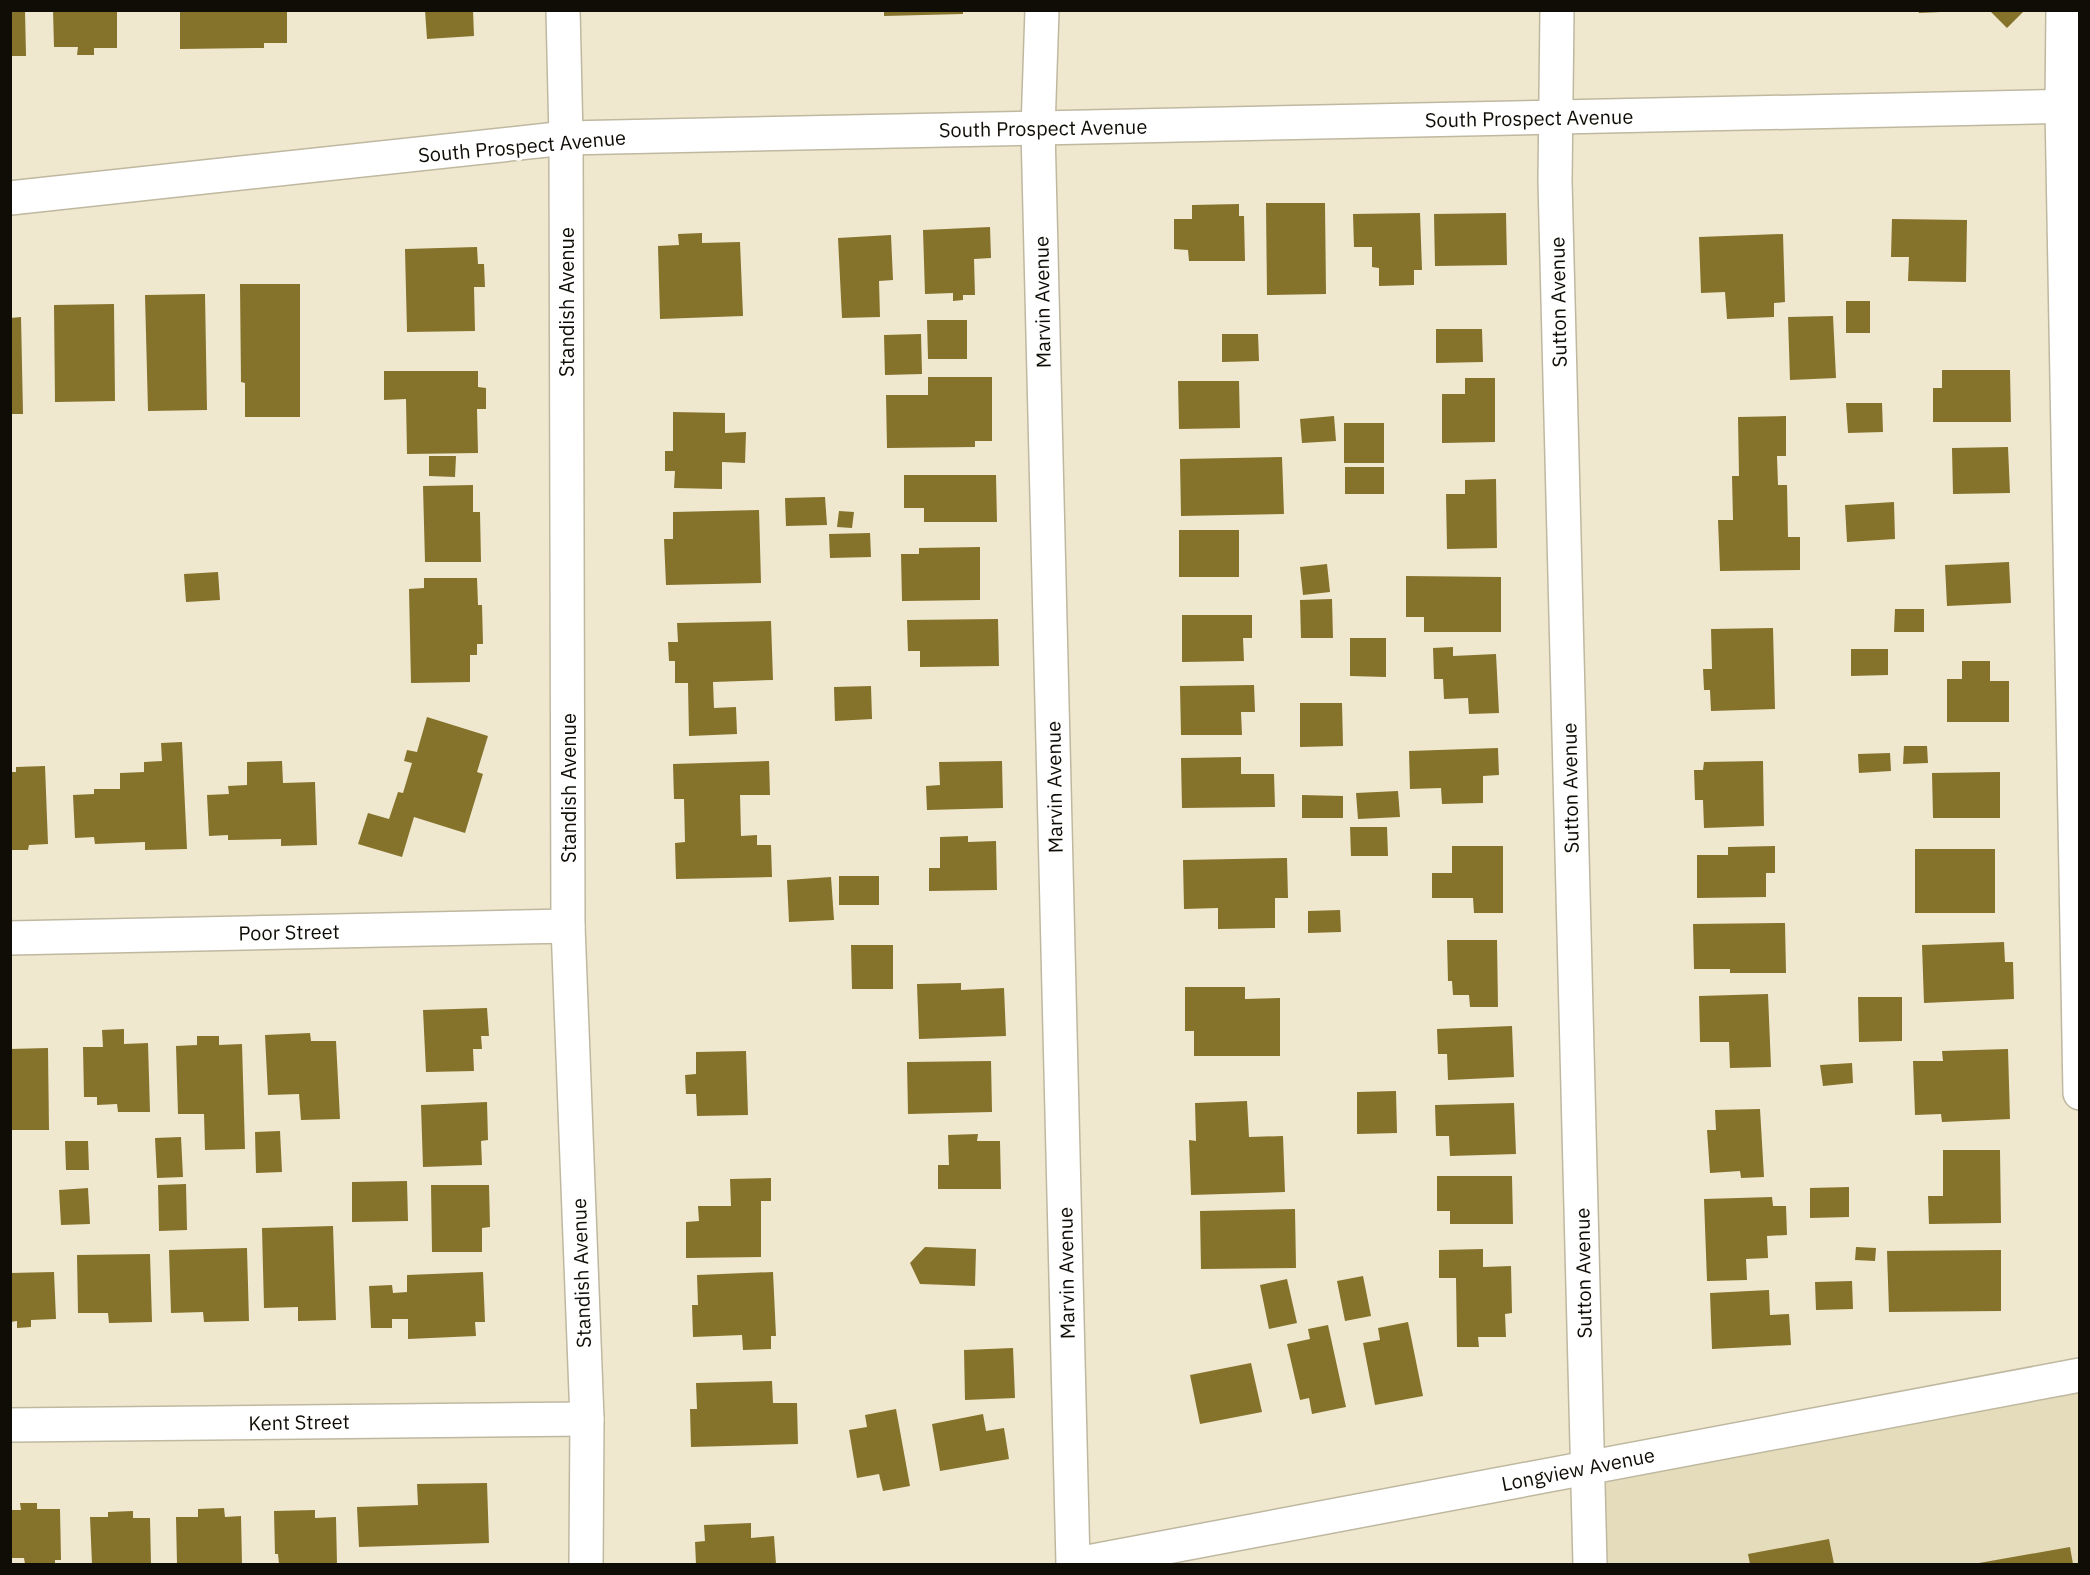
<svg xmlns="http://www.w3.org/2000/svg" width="2090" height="1575" viewBox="0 0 2090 1575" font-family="'IBM Plex Sans',sans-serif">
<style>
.built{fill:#e5dcbc}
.building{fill:#85722b}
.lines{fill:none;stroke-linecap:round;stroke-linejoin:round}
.minor-casing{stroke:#bfb8a0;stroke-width:36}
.minor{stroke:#fff;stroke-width:33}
.labels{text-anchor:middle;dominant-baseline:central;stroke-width:6;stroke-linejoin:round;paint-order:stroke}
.street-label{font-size:20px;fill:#100d06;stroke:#fff}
</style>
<rect width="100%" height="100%" fill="#efe8cf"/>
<polygon class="built" points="2079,1375 2079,1564 1590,1564 1587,1468"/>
<g class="building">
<polygon points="10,10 25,10 26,56 10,56"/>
<polygon points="53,10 117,10 117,48 94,48 94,55 77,55 78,47 54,47"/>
<polygon points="180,10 287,10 287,43 264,43 264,48 180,49"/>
<polygon points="425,10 473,10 474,36 427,39"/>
<polygon points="884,10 963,10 963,14 884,16"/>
<polygon points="1918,10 1941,10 1941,12 1919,13"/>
<polygon points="1989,10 2025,10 2007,28"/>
<polygon points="1266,203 1325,203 1326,294 1267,295"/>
<polygon points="1239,204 1239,216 1244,216 1245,261 1189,261 1188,250 1174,249 1174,219 1192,219 1192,205"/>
<polygon points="1420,213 1422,270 1414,270 1414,285 1379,286 1379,268 1372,267 1372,247 1354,247 1353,214"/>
<polygon points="1506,213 1507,265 1435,266 1434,214"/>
<polygon points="1892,219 1967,220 1966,282 1908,281 1909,257 1891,257"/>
<polygon points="990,227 991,258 974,259 975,295 963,295 963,300 953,301 953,293 925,294 923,230"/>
<polygon points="702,233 702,243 740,242 743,316 660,319 658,246 679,245 678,234"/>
<polygon points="1783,234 1785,302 1774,303 1774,317 1727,319 1725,292 1701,293 1699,237"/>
<polygon points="891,235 893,280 879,281 880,317 842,318 838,238"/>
<polygon points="477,247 478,264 484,264 485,287 474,287 475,331 407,332 405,249"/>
<polygon points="240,284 300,284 300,417 245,417 245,383 241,382"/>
<polygon points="205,294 207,410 148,411 145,295"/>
<rect x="1846" y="301" width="24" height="32"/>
<polygon points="114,304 115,401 55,402 54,305"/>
<polygon points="1833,316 1836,378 1790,380 1788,317"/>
<polygon points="21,317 23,414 10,414 10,318"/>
<polygon points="927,320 967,320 967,359 928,359"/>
<polygon points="1436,329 1482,329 1483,362 1436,363"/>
<polygon points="921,334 922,374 885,375 884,335"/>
<polygon points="1222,334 1258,334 1259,361 1222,362"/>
<polygon points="1942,370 2010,370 2011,422 1933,422 1933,388 1942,388"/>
<polygon points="384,371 478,371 478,387 486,388 486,409 477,409 478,453 407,454 406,399 384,400"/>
<polygon points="928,377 992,377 992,441 975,441 975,447 887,448 886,395 928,395"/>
<polygon points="1465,378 1495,378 1495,442 1442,443 1442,394 1465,394"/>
<polygon points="1178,381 1239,381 1240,428 1179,429"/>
<polygon points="1846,403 1882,403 1883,432 1848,433"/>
<polygon points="673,412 725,413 725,433 746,432 745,463 722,462 722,489 674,488 675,471 665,471 665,451 673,451"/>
<polygon points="1334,416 1336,441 1302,443 1300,419"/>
<polygon points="1786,416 1786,456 1777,456 1778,485 1787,485 1788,537 1800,537 1800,570 1720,571 1718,520 1733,520 1732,476 1739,476 1738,417"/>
<rect x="1344" y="423" width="40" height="40"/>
<polygon points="2008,447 2010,493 1953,494 1952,448"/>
<polygon points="429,456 456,456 455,477 429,476"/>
<polygon points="1282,457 1284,514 1181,516 1180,459"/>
<rect x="1345" y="467" width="39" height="27"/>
<polygon points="904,475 996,475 997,522 924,522 924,508 904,508"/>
<polygon points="1496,479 1497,548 1447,549 1446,494 1465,494 1465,480"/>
<polygon points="473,485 473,512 480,512 481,562 425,562 423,486"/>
<polygon points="825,497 827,525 786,526 785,498"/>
<polygon points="1894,502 1895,539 1847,542 1845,505"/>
<polygon points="759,510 761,583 666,585 664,539 673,539 673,512"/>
<polygon points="839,511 854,512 852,528 837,527"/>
<rect x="1179" y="530" width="60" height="47"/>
<polygon points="870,533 871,557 830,558 829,534"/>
<polygon points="980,547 980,600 902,601 901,554 919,554 919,548"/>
<polygon points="2009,562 2011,603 1947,606 1945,565"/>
<polygon points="1327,564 1330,592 1303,595 1300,567"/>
<polygon points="218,572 220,600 186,602 184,574"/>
<polygon points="1406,576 1501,577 1501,632 1424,632 1424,617 1406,617"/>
<polygon points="424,578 477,578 478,605 482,605 483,644 477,644 477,655 470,655 470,682 411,683 409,589 424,588"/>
<polygon points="1332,599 1333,638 1301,638 1300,600"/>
<polygon points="1895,609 1924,609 1924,632 1894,632"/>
<polygon points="1182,615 1252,615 1252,638 1243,638 1244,661 1182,662"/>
<polygon points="998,619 999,666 920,667 920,651 908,651 907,620"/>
<polygon points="771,621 773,680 713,682 714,708 736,707 737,734 689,736 688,683 675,683 675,661 669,661 668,642 678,642 677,623"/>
<polygon points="1773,628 1775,709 1711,711 1710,690 1704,690 1703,669 1712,669 1711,629"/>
<polygon points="1350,638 1386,638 1386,677 1350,676"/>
<polygon points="1453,647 1453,656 1496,654 1499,713 1469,714 1468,698 1444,699 1443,679 1434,679 1433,648"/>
<polygon points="1851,649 1888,649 1888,675 1851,676"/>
<polygon points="1962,661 1990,661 1990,681 2009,681 2009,722 1947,722 1947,679 1962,679"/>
<polygon points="1254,685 1255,712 1241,712 1242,735 1181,735 1180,686"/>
<polygon points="871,686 872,719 835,721 834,687"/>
<polygon points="1300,703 1342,703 1343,746 1300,747"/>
<polygon points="427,717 488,736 477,772 483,774 465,833 414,817 402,857 358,844 368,813 389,819 398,792 403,793 412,763 404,761 407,750 417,752"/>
<polygon points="182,742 187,849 145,850 145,842 95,844 94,837 75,838 73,795 94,794 94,789 120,789 120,773 144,772 144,762 162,761 161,743"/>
<polygon points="1904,746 1927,746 1928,763 1903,764"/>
<polygon points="1498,748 1499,775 1483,776 1483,803 1442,804 1441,788 1410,789 1409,751"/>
<polygon points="1890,753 1891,771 1859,773 1858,754"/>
<polygon points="1241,757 1241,774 1274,774 1275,807 1182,808 1181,758"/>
<polygon points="282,761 283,783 315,782 317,845 281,846 281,839 228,840 228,835 209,836 207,795 229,794 228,786 247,785 247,762"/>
<polygon points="769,761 770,795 740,795 741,836 757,835 757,845 771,845 772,877 676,879 675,843 685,842 684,799 674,799 673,764"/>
<polygon points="1002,761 1003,808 927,810 926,786 940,785 939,762"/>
<polygon points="1763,761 1764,826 1704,828 1703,800 1695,800 1694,770 1703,770 1704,762"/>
<polygon points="45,766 48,844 29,845 28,850 10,850 10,772 16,772 16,767"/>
<polygon points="2000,772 2000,818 1933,818 1932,773"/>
<polygon points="1398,791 1400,817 1358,819 1356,793"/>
<polygon points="1302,795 1343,796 1343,818 1302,818"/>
<polygon points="1350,827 1387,827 1388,856 1351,856"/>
<polygon points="968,836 968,842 996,841 997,890 929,891 929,868 940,868 940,837"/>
<polygon points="1452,846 1503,846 1503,913 1474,913 1473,898 1432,898 1432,873 1452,873"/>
<polygon points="1775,846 1775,873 1766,873 1766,897 1697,898 1697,855 1728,855 1728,847"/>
<rect x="1915" y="849" width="80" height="64"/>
<polygon points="1287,858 1288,898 1275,898 1275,928 1218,929 1218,908 1184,909 1183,860"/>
<rect x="839" y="876" width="40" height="29"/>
<polygon points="831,877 834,920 789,922 787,880"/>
<polygon points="1340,910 1341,932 1308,933 1308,911"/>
<polygon points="1785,923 1786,973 1730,973 1730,969 1694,969 1693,924"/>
<polygon points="1447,940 1497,940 1498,1007 1470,1007 1469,995 1453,995 1452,981 1448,981"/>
<polygon points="2004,942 2005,962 2013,962 2014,999 1924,1003 1922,945"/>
<polygon points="851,945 893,945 893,989 852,989"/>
<polygon points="961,983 961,990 1004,988 1006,1036 919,1039 917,984"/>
<polygon points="1185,987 1245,987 1245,999 1280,998 1280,1056 1194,1056 1194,1031 1185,1031"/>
<polygon points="1768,994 1771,1067 1730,1068 1729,1042 1700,1042 1699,996"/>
<polygon points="1858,997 1902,997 1902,1041 1859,1042"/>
<polygon points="487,1008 489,1036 481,1036 482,1049 473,1049 474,1071 426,1072 423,1010"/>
<polygon points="1512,1026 1514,1077 1448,1080 1447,1054 1438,1054 1437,1029"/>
<polygon points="124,1029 124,1044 148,1043 150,1112 118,1112 117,1104 97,1105 97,1097 84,1097 83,1047 103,1047 102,1030"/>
<polygon points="310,1033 311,1041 336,1041 340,1119 301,1120 299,1094 268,1095 265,1035"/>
<polygon points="197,1036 219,1036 219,1045 242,1044 245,1149 205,1150 204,1114 178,1114 176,1046 197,1045"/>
<polygon points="48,1048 49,1130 10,1130 10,1049"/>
<polygon points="2008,1049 2010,1119 1942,1122 1941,1114 1915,1115 1913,1061 1943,1061 1942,1051"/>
<polygon points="746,1051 748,1115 697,1116 696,1094 686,1094 685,1075 696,1074 696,1052"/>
<polygon points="991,1061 992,1112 908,1114 907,1062"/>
<polygon points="1852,1063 1853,1083 1823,1086 1820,1065"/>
<polygon points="1396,1091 1397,1133 1357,1134 1357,1092"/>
<polygon points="1247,1101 1249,1137 1283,1136 1285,1192 1191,1195 1189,1140 1196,1141 1195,1103"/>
<polygon points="487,1102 488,1140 481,1141 482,1165 423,1167 421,1105"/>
<polygon points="1514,1103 1516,1154 1450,1156 1449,1136 1436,1136 1435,1105"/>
<polygon points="1760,1109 1764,1177 1741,1178 1740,1171 1710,1173 1707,1130 1716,1130 1715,1110"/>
<polygon points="280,1131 282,1172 256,1173 255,1132"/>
<polygon points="978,1134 977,1141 1000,1141 1001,1189 938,1189 938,1165 949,1165 948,1135"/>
<polygon points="181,1137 183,1177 157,1178 155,1138"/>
<polygon points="65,1141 88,1141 89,1170 66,1170"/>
<polygon points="1943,1150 2000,1150 2001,1223 1929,1224 1928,1196 1943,1196"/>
<polygon points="1437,1176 1512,1176 1513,1224 1450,1224 1450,1211 1437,1211"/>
<polygon points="771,1178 771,1201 761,1201 761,1257 686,1258 686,1222 699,1221 698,1206 731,1206 730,1179"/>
<polygon points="407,1181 408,1221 352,1222 352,1182"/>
<polygon points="186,1184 187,1230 159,1231 158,1185"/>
<polygon points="431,1185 489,1185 490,1227 482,1228 482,1252 432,1252"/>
<polygon points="1849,1187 1849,1217 1810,1218 1810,1188"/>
<polygon points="88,1188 90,1224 61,1225 59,1190"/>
<polygon points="1772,1197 1773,1206 1786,1206 1787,1235 1767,1236 1768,1258 1746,1259 1747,1280 1707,1281 1704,1199"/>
<polygon points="1295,1209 1296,1268 1201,1269 1200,1211"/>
<polygon points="333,1226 336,1320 298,1321 298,1307 264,1308 262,1228"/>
<polygon points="925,1247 976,1249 975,1286 920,1284 910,1263"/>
<polygon points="1856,1247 1876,1248 1875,1261 1855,1260"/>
<polygon points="247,1248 249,1321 204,1322 203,1312 171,1313 169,1250"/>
<polygon points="1483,1249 1483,1267 1511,1266 1512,1313 1505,1314 1506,1337 1478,1337 1479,1347 1457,1347 1456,1278 1439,1278 1439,1250"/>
<polygon points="2001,1250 2001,1311 1889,1312 1887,1251"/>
<polygon points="150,1254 152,1322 109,1323 108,1313 78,1313 77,1255"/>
<polygon points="54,1272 56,1319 31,1320 31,1327 17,1328 17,1321 10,1322 10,1273"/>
<polygon points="483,1272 485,1322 475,1322 476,1336 408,1339 408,1319 392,1319 392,1328 371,1328 369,1286 392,1285 393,1293 407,1292 407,1275"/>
<polygon points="773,1272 776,1336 771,1336 771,1349 743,1350 742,1335 693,1337 692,1305 698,1305 697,1275"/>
<polygon points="1363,1276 1371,1316 1345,1321 1337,1281"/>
<polygon points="1287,1279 1297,1323 1269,1329 1260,1285"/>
<polygon points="1852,1281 1853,1309 1816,1310 1815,1282"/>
<polygon points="1769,1290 1770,1315 1789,1314 1791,1345 1712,1349 1710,1293"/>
<polygon points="1408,1322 1423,1396 1375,1405 1363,1343 1380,1340 1378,1328"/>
<polygon points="1328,1325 1346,1407 1312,1414 1309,1398 1300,1400 1287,1344 1310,1339 1308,1329"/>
<polygon points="1013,1348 1015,1398 965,1400 964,1350"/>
<polygon points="1251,1363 1262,1412 1200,1424 1190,1375"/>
<polygon points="772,1381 773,1403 797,1403 798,1444 691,1447 690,1409 697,1409 696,1383"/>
<polygon points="896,1409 910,1486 883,1491 879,1474 857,1478 849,1430 867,1427 865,1415"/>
<polygon points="983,1414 986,1431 1004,1428 1009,1459 940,1471 932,1424"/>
<polygon points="487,1483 489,1543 359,1547 357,1507 418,1505 417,1484"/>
<polygon points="20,1503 37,1503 37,1509 60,1509 61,1560 55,1560 55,1564 25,1564 24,1558 10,1558 10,1510 21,1510"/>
<polygon points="224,1508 225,1517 241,1516 242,1564 177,1564 176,1517 198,1517 198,1509"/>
<polygon points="315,1510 315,1518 336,1517 337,1564 279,1564 278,1554 275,1554 274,1511"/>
<polygon points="133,1511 133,1518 150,1518 151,1564 92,1564 90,1517 108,1517 108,1512"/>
<polygon points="751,1523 751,1538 774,1536 776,1564 696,1564 695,1542 705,1541 704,1525"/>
<polygon points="1829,1539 1834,1564 1750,1564 1748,1554"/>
<polygon points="2070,1547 2073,1564 1979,1564 1979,1563"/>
</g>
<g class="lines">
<defs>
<g id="minor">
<polyline points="563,10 566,138 568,926 587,1419 586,1564"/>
<polyline points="1042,10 1038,129 1073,1564"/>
<polyline points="1557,10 1555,181 1590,1564"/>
<polyline points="2063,10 2062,107 2080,1093"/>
<polyline points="10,198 566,138 2080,106"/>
<polyline points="10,938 568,926"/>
<polyline points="10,1425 587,1419"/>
<polyline points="1077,1564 2080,1375"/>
</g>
</defs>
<use href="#minor" class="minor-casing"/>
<use href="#minor" class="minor"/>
</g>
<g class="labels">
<g class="street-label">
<text transform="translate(1529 118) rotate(-1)">South Prospect Avenue</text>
<text transform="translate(1043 128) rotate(-1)">South Prospect Avenue</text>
<text transform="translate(522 146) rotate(-5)">South Prospect Avenue</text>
<text transform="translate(566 302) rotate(-90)">Standish Avenue</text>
<text transform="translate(1042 302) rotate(-91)">Marvin Avenue</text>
<text transform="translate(1558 302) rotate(-91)">Sutton Avenue</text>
<text transform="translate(1054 787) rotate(-91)">Marvin Avenue</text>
<text transform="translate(568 788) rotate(-90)">Standish Avenue</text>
<text transform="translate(1570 788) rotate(-91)">Sutton Avenue</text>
<text transform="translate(289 932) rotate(-1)">Poor Street</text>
<text transform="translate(581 1273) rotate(-92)">Standish Avenue</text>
<text transform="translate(1066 1273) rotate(-91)">Marvin Avenue</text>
<text transform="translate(1583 1273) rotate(-91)">Sutton Avenue</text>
<text transform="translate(299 1422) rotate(-1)">Kent Street</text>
<text transform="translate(1578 1469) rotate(-11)">Longview Avenue</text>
</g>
</g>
<rect width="2090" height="1575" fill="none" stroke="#100d06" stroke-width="24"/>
</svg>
